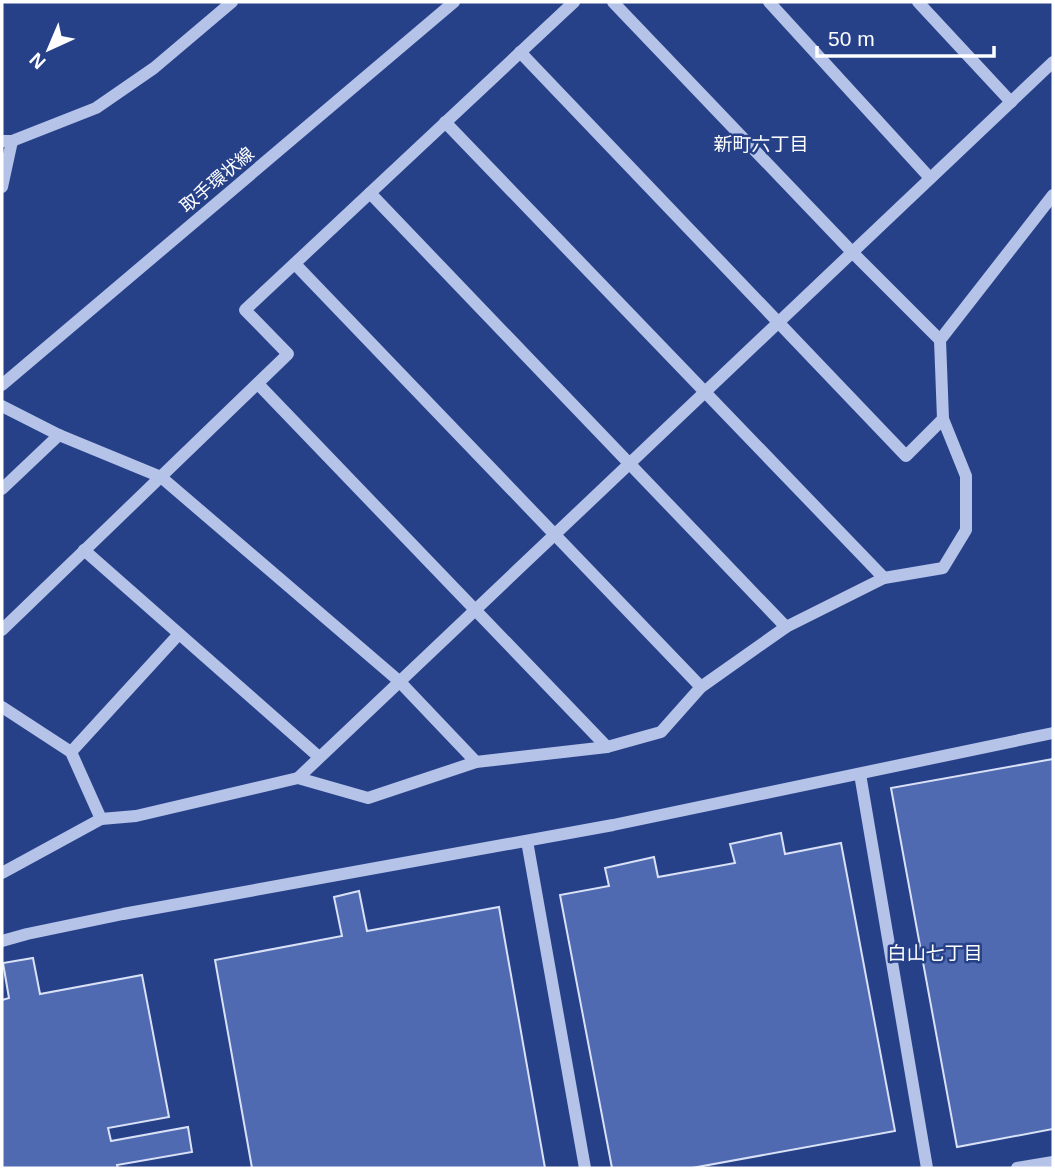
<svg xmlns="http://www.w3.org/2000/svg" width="1055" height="1170" viewBox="0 0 1055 1170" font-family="Arial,'Noto Sans JP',sans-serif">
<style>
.building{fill:#506ab1;stroke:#d9e1f7;stroke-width:2}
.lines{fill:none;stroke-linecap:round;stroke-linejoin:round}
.minor{stroke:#b5c3e9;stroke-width:12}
.labels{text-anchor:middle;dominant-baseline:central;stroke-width:5;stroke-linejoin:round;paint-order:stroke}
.street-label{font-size:18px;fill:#fff;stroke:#274189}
.neighbourhood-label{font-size:19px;fill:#fff;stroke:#274189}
</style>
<rect width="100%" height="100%" fill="#274189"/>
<g class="building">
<polygon points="1053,759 1053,1129 957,1147 891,788"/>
<polygon points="781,833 785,854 841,843 895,1131 692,1168 612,1168 560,895 609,886 605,868 654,857 658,877 735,863 730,844"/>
<polygon points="359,891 367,931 499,907 545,1168 252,1168 215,960 342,936 334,897"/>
<polygon points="33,958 40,994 142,975 169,1117 108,1128 111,1141 188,1127 192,1152 117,1165 118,1168 2,1168 2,1000 9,998 3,963"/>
</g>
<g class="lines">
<g class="minor">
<polyline points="613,2 852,252 940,340"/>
<polyline points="769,2 930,178"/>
<polyline points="918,2 1011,102"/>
<polyline points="520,52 906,456 943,419"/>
<polyline points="445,122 884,578"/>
<polyline points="2,141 12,141 96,108 154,68 232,2"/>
<polyline points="2,187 12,141"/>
<polyline points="370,193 786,627"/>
<polyline points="295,264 701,687"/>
<polyline points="258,384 607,747"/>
<polyline points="2,385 454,2"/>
<polyline points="2,406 59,435 161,477 399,681 476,762"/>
<polyline points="2,489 59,435"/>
<polyline points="84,550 319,757"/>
<polyline points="2,630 288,354 245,310 574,2"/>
<polyline points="2,707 71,752 101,819"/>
<polyline points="71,752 179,634"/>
<polyline points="860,774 927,1168"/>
<polyline points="298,778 1053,62"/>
<polyline points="527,841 585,1168"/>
<polyline points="2,873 101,819 136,816 298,778 368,798 476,762 607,747 661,732 701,687 786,627 884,578 943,568 966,530 966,476 943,419 940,340 1053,195"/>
<polyline points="2,941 27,934 123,914 613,825 1053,733"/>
<polyline points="1017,1168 1053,1162"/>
</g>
</g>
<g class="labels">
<g class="street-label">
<text transform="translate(217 180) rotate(-40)">取手環状線</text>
</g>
<g class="neighbourhood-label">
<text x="761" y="144">新町六丁目</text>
<text x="935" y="953">白山七丁目</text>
</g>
</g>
<rect width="1055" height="1170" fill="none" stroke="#ffffff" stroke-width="7"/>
<g transform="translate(49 49) rotate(224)" stroke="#274189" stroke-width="5" paint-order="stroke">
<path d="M0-5L12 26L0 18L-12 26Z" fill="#ffffff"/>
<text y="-10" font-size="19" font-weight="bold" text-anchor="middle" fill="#ffffff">N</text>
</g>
<path d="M817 46v10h177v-10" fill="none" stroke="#ffffff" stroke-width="3.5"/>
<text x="828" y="46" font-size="21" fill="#ffffff" stroke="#274189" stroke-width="5" paint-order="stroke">50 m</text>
</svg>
